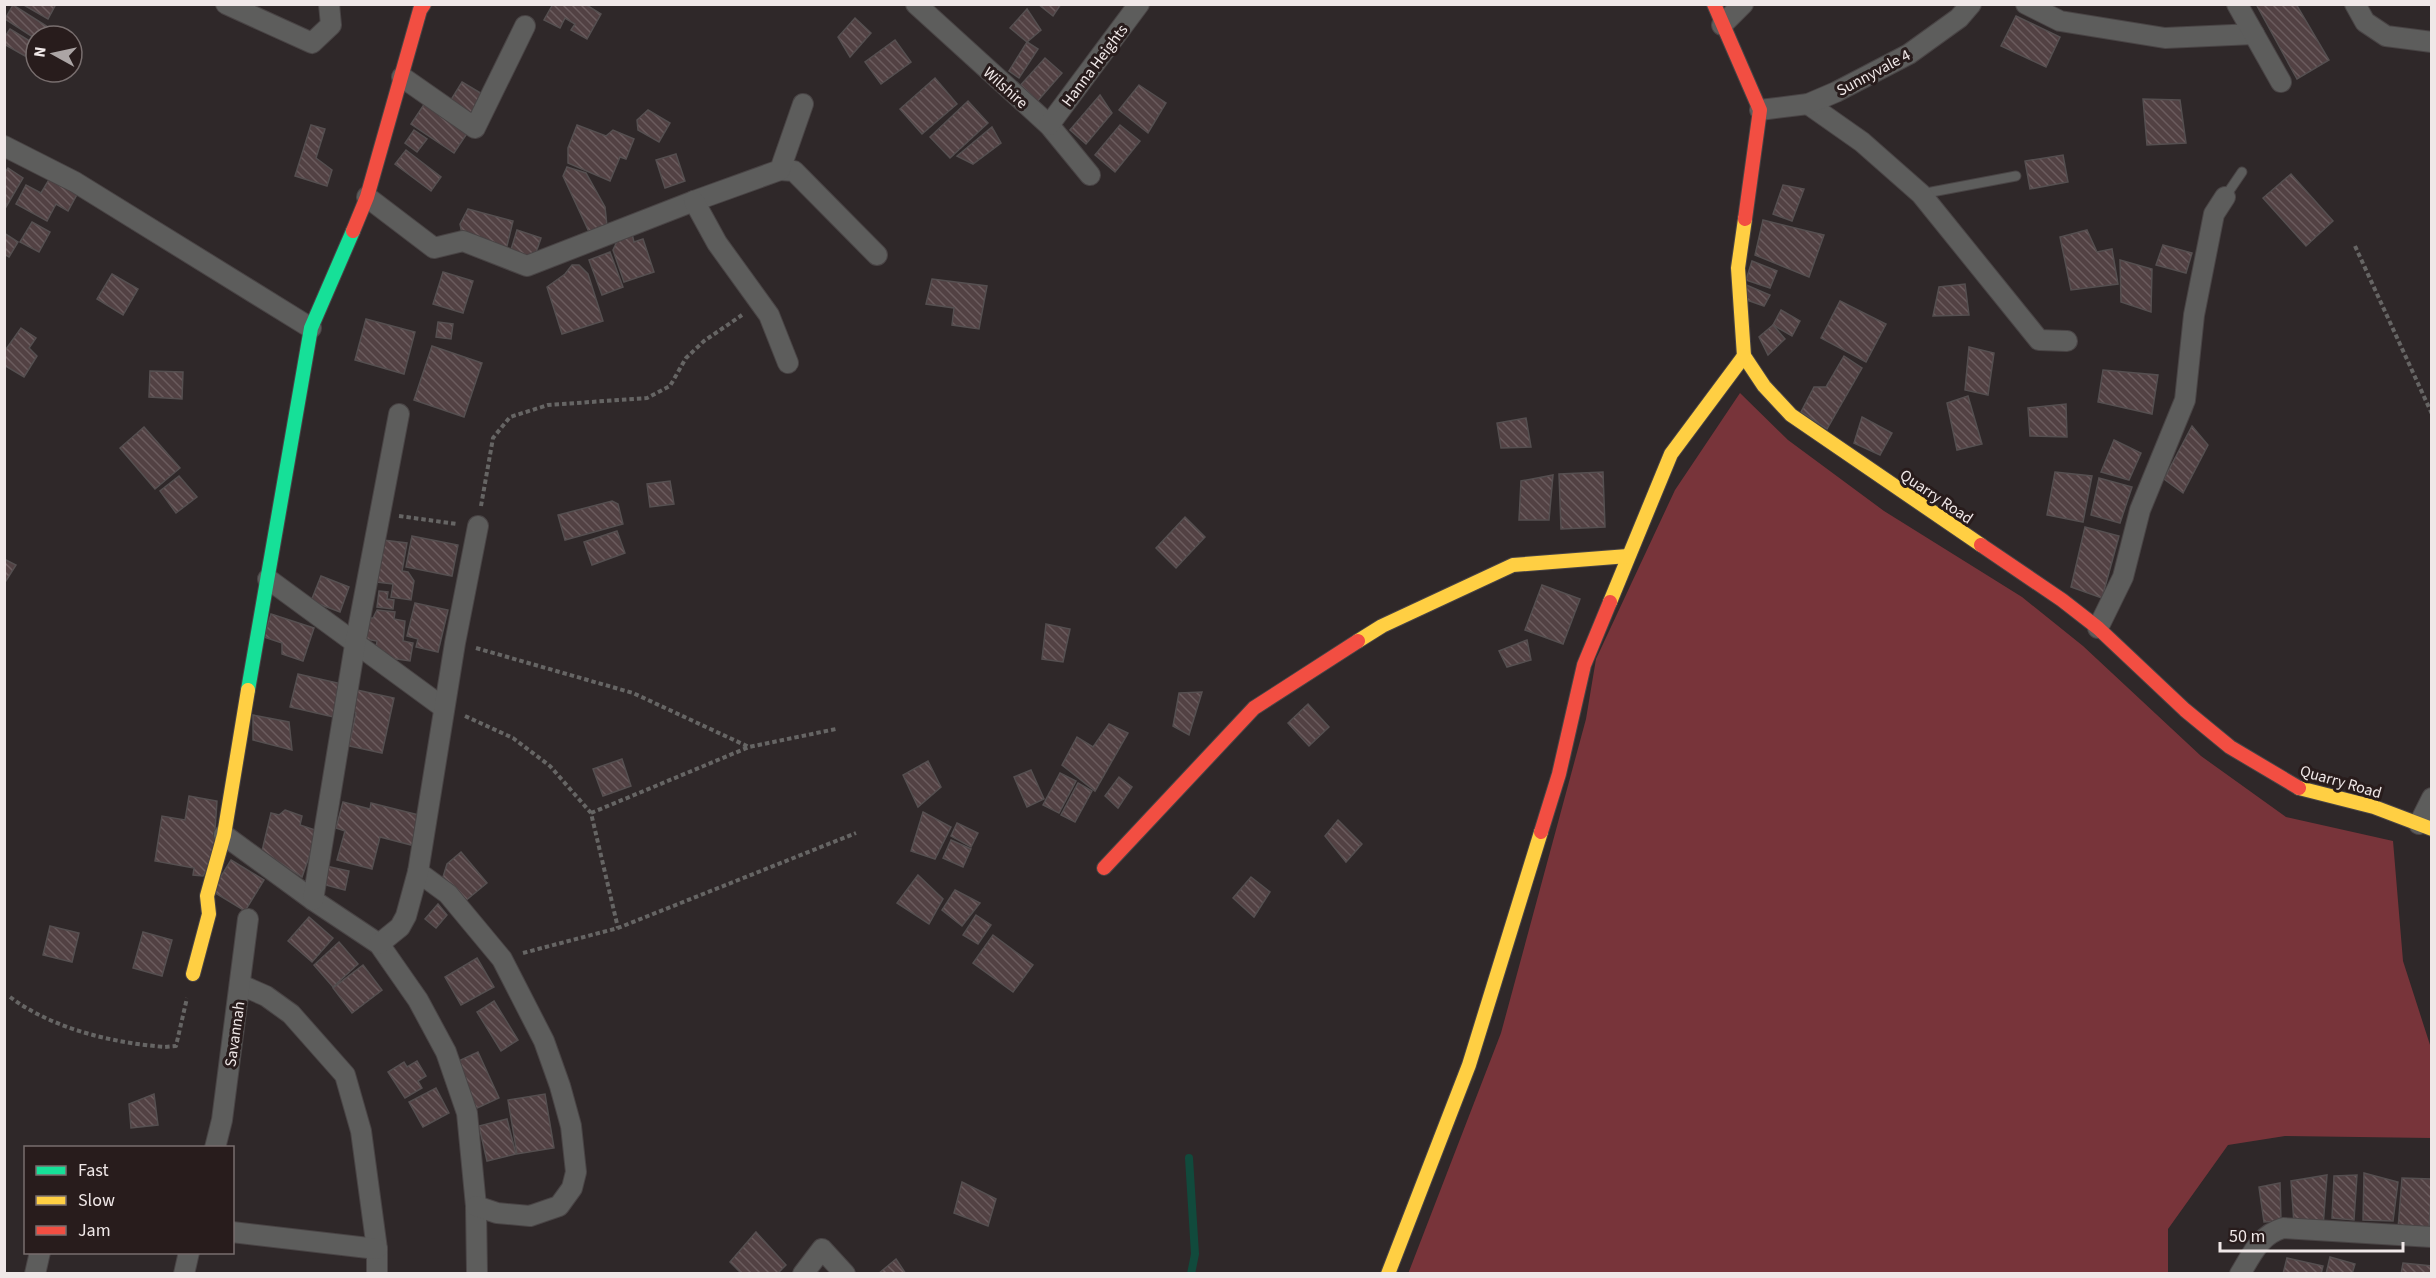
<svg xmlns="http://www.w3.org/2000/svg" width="2436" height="1278" viewBox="0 0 2436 1278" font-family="'Source Sans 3',sans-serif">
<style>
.grass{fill:#78343a}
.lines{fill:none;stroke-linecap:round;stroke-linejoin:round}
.stream{stroke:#114a3c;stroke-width:8}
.building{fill:url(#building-back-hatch);stroke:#554f50;stroke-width:1.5}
.lane-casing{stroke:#494445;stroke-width:11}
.street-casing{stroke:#494445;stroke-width:22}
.fast-casing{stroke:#494445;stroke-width:16}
.slow-casing{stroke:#494445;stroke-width:16}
.jam-casing{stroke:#494445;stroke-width:16}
.path{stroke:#666564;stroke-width:4;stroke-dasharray:4.5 3;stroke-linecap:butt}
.lane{stroke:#5d5d5c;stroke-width:9}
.street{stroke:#5d5d5c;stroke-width:20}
.fast{stroke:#16e098;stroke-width:14}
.slow{stroke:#ffcf43;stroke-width:14}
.jam{stroke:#f24e42;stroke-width:14}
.labels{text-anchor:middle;stroke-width:6;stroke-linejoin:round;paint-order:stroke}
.street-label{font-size:16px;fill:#f0e8e8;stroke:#281c1c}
</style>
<defs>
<pattern id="building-back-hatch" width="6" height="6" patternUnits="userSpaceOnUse" patternTransform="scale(1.5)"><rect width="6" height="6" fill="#524143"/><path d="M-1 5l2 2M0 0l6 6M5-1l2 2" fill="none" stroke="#6b5c5e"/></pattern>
</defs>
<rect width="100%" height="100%" fill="#2f2829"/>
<!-- grass -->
<path class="grass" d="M1740,393l48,47 96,71 138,86 61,49 118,110 85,61 107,24 10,120 28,87v90l-146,-2 -57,9 -60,84v44l-760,1 93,-241 85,-314 10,-60 79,-169z"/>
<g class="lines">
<!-- stream -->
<path class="stream" d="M1189,1158l6,96 -4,20"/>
</g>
<!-- building -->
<g class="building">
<path d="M22,4h34l-8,15z"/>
<path d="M553,4h32l16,10 -14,25 -16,-9 4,-6 -10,-6 -5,10 -16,-8z"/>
<path d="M1038,4h23l-8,12z"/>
<path d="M2256,4h40l33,56 -32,19z"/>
<path d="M13,5l35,22 -5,9h-7v3l-31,-20z"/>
<path d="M1027,9l14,21 -14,12 -17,-14z"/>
<path d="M2016,16l44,21 -14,30 -45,-21z"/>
<path d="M855,18l16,15 -21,24 -12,-20z"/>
<path d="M10,29l23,14 -8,13 -21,-12v-6z"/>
<path d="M895,40l16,22 -30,22 -16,-22z"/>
<path d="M1027,42l11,7 -19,29 -10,-7z"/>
<path d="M1045,58l17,15 -27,31 -18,-15z"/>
<path d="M935,78l22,26 -35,30 -22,-25z"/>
<path d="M462,82l27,16 -13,22 -27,-17z"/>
<path d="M1139,85l27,18 -18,30 -29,-23z"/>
<path d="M1100,95l12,18 -26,31 -16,-14z"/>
<path d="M2143,99l37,1 6,43 -39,2z"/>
<path d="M968,101l20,22 -38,35 -20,-21z"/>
<path d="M425,103l43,29 -14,21 -43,-29z"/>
<path d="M648,110l22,13 -11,19 -21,-12 -1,-10z"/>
<path d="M311,125l14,4 -9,29 16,12 -5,16 -32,-10z"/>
<path d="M577,125l29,11 7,-6 21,9 -8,20 -6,-2 -10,24 -42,-18v-15z"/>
<path d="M1120,125l20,16 -25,31 -20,-17z"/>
<path d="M992,127l9,16 -28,21 -16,-8z"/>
<path d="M414,130l13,9 -10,13 -12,-9z"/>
<path d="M406,150l35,27 -10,14 -36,-27z"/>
<path d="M676,154l9,27 -20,7 -9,-28z"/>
<path d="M2063,155l5,27 -38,7 -5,-28z"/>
<path d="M567,167l19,6 19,34 2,19 -17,8 -27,-58z"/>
<path d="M8,168l15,10 -17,29 -2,-33z"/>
<path d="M53,173l27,16 -12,22 -12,-7 -9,17 -31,-17 10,-19 15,8z"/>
<path d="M2291,174l42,47 -27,25 -43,-48z"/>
<path d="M1783,185l21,4 -12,32 -19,-7z"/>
<path d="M468,209l45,12 -7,29 -43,-11 -3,-15z"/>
<path d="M1763,220l61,15 -15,42 -54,-22z"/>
<path d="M32,222l18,10 -11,20 -19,-10z"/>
<path d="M517,230l24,8 -9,26 -23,-8z"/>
<path d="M2087,230l10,22 15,-3 6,35 -47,6 -11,-53z"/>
<path d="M4,233l14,9 -9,15 -5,-3z"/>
<path d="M632,234l2,8 9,-3 11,33 -30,10 -11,-32 5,-11z"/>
<path d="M2163,245l29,8 -6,20 -30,-8z"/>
<path d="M610,252l13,35 -21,8 -13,-35z"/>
<path d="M2120,260l32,9 -1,43 -30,-10z"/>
<path d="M1752,261l25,10 -7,17 -24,-8z"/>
<path d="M572,265h7l9,9 15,47 -41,13 -15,-47 18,-13z"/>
<path d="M443,272l30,9 -10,32 -30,-9z"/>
<path d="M112,274l26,15 -15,26 -26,-16z"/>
<path d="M932,279l55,7 -8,43 -27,-4 2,-17 -28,-4z"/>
<path d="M1744,284l26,11 -6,11 -23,-8z"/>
<path d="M1965,284l4,31 -36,1 6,-29z"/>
<path d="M1840,301l46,23 -20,38 -45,-24z"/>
<path d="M1781,310l19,11 -8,15 -19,-11z"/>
<path d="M366,319l49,13 -11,42 -49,-14z"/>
<path d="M438,322l15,2 -2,15 -15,-2z"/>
<path d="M1773,325l12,14 -17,16 -9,-18z"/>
<path d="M21,328l15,10 -7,10 8,8 -13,21 -20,-12v-13z"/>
<path d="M432,346l50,17 -18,54 -50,-17z"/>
<path d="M1969,347l25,6 -6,42 -23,-5z"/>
<path d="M1844,356l18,12 -35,61 -26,-17 13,-25h12z"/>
<path d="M2103,370l55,5 -6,39 -54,-12z"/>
<path d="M150,371l33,1 -1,27 -33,-2z"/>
<path d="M1968,396l14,48 -25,6 -10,-47z"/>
<path d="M2066,404l1,33 -37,-1 -2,-28z"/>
<path d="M1862,417l30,16 -12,22 -26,-12z"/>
<path d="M1526,418l5,29 -30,1 -4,-25z"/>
<path d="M2192,426l16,19 -25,48 -19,-14z"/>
<path d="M144,427l36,41 -25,21 -35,-41z"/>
<path d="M2114,440l27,13 -12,27 -28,-8z"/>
<path d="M1603,472l2,55 -44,2 -2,-55z"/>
<path d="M2055,472l37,4 -9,46 -36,-7z"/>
<path d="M1553,475l-4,45h-30l2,-39z"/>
<path d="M179,476l18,21 -21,16 -16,-22z"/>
<path d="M2099,478l33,9 -12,36 -29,-8z"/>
<path d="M670,481l4,23 -24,3 -3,-23z"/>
<path d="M612,501l6,3 5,20 -58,16 -7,-25z"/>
<path d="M1185,517l20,20 -29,31 -20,-20z"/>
<path d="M2085,527l34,9 -17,62 -31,-11z"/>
<path d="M617,531l8,22 -33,12 -8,-23z"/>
<path d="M412,536l46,9 -6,31 -46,-9z"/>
<path d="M383,540l24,3 -5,28 6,1 6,9 -3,19 -20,-3 2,-13 -16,-2z"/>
<path d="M4,559l12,6 -12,19z"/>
<path d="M321,576l28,11 -9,25 -29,-11z"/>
<path d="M1542,585l38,14 -17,45 -38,-14z"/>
<path d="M379,591l9,1 -1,7 7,1 -1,9 -16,-2z"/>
<path d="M415,603l33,7 -10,42 -22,-5 2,-8 -11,-3z"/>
<path d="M377,610l18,2 -1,7 11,2 -2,20 10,2 -3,18 -27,-4 1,-6 -8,-2 1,-8 -12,-2 3,-21h5z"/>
<path d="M271,614l43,14 -11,33 -21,-7v-11l-18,-6z"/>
<path d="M1046,624l24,5 -7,33 -21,-3z"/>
<path d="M1527,640l4,20 -24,7 -8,-16z"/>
<path d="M298,674l44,10 -8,33 -44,-10z"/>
<path d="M357,690l37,8 -12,55 -33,-7 7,-33 -4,-3z"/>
<path d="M1202,692l-13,43 -16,-9 6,-33z"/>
<path d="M1308,704l21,23 -20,19 -21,-23z"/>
<path d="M253,715l36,7 3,28 -39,-10z"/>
<path d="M1109,724l19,9 -33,58 -33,-26 15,-28 16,10z"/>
<path d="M622,759l9,27 -28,10 -10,-27z"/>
<path d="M928,761l13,26 -23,20 -15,-32z"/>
<path d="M1031,770l13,29 -17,8 -13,-30z"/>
<path d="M1060,773l16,8 -17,32 -16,-8z"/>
<path d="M1119,777l13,10 -14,21 -13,-12z"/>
<path d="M1078,783l14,8 -17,31 -14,-7z"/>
<path d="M189,796l28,5 -4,58 -10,17 -10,-1 1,-7 -39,-7 7,-45 23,4z"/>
<path d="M343,802l27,7 1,-6 52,13 -8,30 -35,-9 -8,32 -35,-9 8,-29 -9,-3z"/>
<path d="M285,810l17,6 -2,9 18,6 -16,46 -40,-26 9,-38 8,2z"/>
<path d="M923,812l28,15 -16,32 -24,-8z"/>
<path d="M1338,820l24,24 -16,18 -21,-26z"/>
<path d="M957,823l21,10 -7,14 -20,-11z"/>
<path d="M951,840l20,9 -8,18 -20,-9z"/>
<path d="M461,852l26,31 -23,19 -21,-25 4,-13z"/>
<path d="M231,860l33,20 -19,31 -33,-20z"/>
<path d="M326,866l23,5 -4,19 -23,-6z"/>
<path d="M918,875l25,24 -14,25 -32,-21z"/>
<path d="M1251,877l19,15 -16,25 -21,-19z"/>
<path d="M955,890l25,13 -18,23 -20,-16z"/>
<path d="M438,904l9,11 -11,13 -11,-9z"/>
<path d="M976,915l15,10 -13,19 -15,-9z"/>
<path d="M309,917l24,21 -21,24 -24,-21z"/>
<path d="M50,926l29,7 -7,29 -29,-7z"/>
<path d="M143,932l29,8 -10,36 -29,-8z"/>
<path d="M993,935l40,30 -20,27 -40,-29z"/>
<path d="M339,942l19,22 -25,23 -19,-22z"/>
<path d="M477,958l17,29 -33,18 -16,-28z"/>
<path d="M363,965l19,25 -30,23 -19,-25z"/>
<path d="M494,1001l24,39 -17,11 -24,-39z"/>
<path d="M478,1052l21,46 -24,11 -21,-46z"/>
<path d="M417,1061l9,15 -8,5 4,7 -17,10 -17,-26 16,-10 3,5z"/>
<path d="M436,1088l13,25 -26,14 -14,-25z"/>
<path d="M154,1094l4,31 -27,3 -2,-24z"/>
<path d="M545,1094l9,54 -37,6 -9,-54z"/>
<path d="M507,1119l9,35 -29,7 -8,-35z"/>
<path d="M2364,1173l34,9 -5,39 -30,-1z"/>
<path d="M2327,1175l-4,52 -29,-3 -3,-43z"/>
<path d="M2357,1175l-3,45 -22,-2 2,-42z"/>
<path d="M2402,1178l30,1 -3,49 -31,1z"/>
<path d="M962,1182l34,17 -8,27 -34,-13z"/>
<path d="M2280,1183l1,38 -17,1 -5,-35z"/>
<path d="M756,1232l30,33 -9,9h-35l-12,-12z"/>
<path d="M2330,1257l25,7 -3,10h-26z"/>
<path d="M2287,1258l36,8 -2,8h-38z"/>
<path d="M896,1259l10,15h-28z"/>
<path d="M2403,1263l29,3v8h-31z"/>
</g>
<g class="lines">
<!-- lane casing -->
<g class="lane-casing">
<g id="lane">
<path d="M1921,194l95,-18"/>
<path d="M2225,197l17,-25"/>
</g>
</g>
<!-- street casing -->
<g class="street-casing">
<g id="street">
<path d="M226,4l86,39 19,-18 -2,-21"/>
<path d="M916,4l133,121 41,50"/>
<path d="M2026,4l34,17 105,17 89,-4"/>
<path d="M2237,4l44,78"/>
<path d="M2355,4l10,18 21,14 46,6"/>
<path d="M1722,25l21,-21"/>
<path d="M402,77l73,51 50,-102"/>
<path d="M1808,104l54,38 59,52 118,146 28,1"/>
<path d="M1760,110l48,-6 28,-12 73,-38 50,-36 12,-14"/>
<path d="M1049,125l90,-121"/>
<path d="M4,146l71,36 236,146"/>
<path d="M780,170l14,1 83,84"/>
<path d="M367,197l67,51 29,-7 64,25 167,-65 86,-31 23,-66"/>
<path d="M694,201l23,42 52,72 19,48"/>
<path d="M268,579l176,129"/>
<path d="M2098,628l25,-51 17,-67 45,-110 9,-85 20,-101 11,-17"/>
<path d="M2419,824l13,-26"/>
<path d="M224,835l89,65 66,44 39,56 28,52 21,61 9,93 1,68"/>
<path d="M418,872l30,22 54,65 42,82 16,45 11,40 5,46 -4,16 -13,18 -29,10 -33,-3 -21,-7"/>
<path d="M313,900l42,-255 44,-231"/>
<path d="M379,944l21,-17 6,-11 12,-44 37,-229 23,-117"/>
<path d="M241,985l25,11 25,18 54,61 16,56 16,118v25"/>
<path d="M215,1148l7,-28 26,-201"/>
<path d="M232,1232l145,17"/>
<path d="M35,1274l5,-22"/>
<path d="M184,1274l5,-22"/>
<path d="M803,1274l19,-25 23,25"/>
<path d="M2240,1274c12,-20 20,-39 43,-46l149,9"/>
</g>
</g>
<!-- fast casing -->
<g class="fast-casing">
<path id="fast" d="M248,690l63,-362 42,-97"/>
</g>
<!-- slow casing -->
<g class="slow-casing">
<g id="slow">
<path d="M1745,219l-7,49 6,88 20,30 27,29 190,130"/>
<path d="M1610,602l61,-148 73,-98"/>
<path d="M1358,641l24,-15 131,-61 115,-9"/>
<path d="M2299,788l75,19 58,22"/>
<path d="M193,974l16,-60 -2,-18 17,-61 24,-145"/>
<path d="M1388,1274l81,-209 72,-233"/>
</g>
</g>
<!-- jam casing -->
<g class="jam-casing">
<g id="jam">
<path d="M1714,4l46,106 -15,109"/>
<path d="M353,231l14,-34 53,-187 4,-6"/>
<path d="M1981,545l81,55 36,28 87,82 45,37 69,41"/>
<path d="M1541,832l18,-58 25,-109 26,-63"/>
<path d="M1104,868l150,-160 104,-67"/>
</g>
</g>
<!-- path -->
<g class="path">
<path d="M2355,246l77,168"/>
<path d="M481,506l12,-68 17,-21 38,-12 99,-7 23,-12 16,-28 18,-17 38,-26"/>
<path d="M399,516l58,8"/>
<path d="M476,648l157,45 116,54"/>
<path d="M465,716l48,22 37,28 41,47 27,115"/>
<path d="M591,813l158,-66 87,-18"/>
<path d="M523,953l95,-25 238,-95"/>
<path d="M10,997c43,32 103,46 155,50l11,-1 11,-48"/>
</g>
<!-- lane -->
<use href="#lane" class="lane"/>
<!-- street -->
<use href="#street" class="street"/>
<!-- fast -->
<use href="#fast" class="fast"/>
<!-- slow -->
<use href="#slow" class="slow"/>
<!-- jam -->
<use href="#jam" class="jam"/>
</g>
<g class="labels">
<!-- street labels -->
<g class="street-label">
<text transform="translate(1094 65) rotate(-53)" y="6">Hanna Heights</text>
<text transform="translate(1873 72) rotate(-28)" y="6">Sunnyvale 4</text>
<text transform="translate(1006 87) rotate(42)" y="6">Wilshire</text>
<text transform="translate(1937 496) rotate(34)" y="6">Quarry Road</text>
<text transform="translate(2341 781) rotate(16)" y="6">Quarry Road</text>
<text transform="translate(234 1034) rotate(-82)" y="6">Savannah</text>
</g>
</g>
<!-- border -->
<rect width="2436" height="1278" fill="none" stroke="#f0e8e8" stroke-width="12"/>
<!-- legend -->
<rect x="24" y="1146" width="210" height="108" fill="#281c1c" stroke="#786e6e" stroke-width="1.5"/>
<rect x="36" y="1166" width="30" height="9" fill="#16e098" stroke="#786e6e" stroke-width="1.5"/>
<text x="78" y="1176" font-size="18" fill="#f0e8e8">Fast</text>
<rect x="36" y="1196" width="30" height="9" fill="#ffcf43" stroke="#786e6e" stroke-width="1.5"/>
<text x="78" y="1206" font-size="18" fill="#f0e8e8">Slow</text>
<rect x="36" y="1226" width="30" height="9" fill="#f24e42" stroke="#786e6e" stroke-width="1.5"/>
<text x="78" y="1236" font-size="18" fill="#f0e8e8">Jam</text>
<!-- north arrow -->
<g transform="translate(54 54) rotate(278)"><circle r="28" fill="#281c1c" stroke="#786e6e" stroke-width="1.5"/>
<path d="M0-4.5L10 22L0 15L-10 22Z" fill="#aca5a5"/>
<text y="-9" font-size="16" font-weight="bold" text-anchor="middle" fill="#f0e8e8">N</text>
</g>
<!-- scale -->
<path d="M2220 1242v9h183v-9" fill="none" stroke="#f0e8e8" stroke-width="3"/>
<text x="2229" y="1242" font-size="18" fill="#f0e8e8" stroke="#281c1c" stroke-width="4.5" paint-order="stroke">50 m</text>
</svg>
